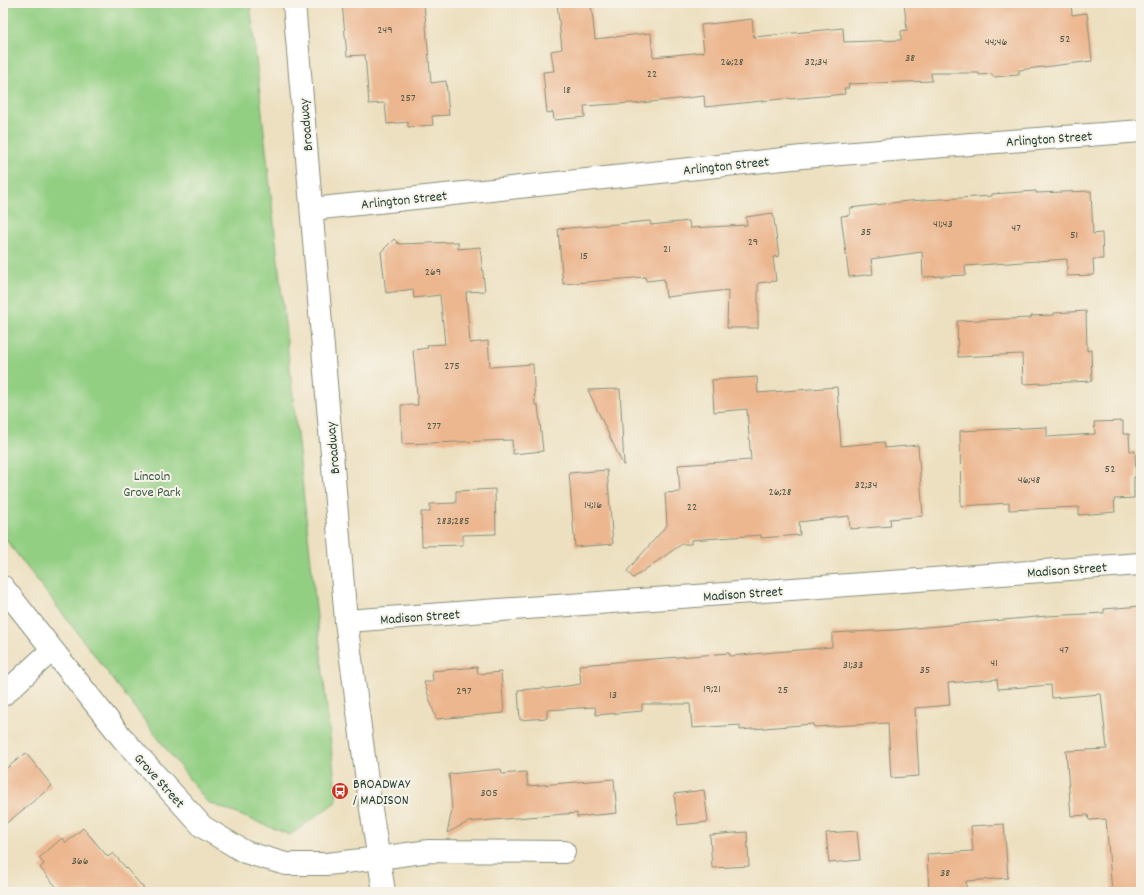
<svg xmlns="http://www.w3.org/2000/svg" width="1144" height="895" viewBox="0 0 1144 895" font-family="Dekko,sans-serif">
<style>
.green{fill:#93cf83;stroke:#59865c}
.building{fill:#ecb68e}
.lines{fill:none;stroke-linecap:round;stroke-linejoin:round}
.minor-casing{stroke:#868e7a;stroke-width:24}
.major-casing{stroke:#868e7a;stroke-width:24}
.minor{stroke:#fff;stroke-width:22}
.major{stroke:#fff;stroke-width:22}
.labels{text-anchor:middle;stroke-width:4;stroke-linejoin:round;paint-order:stroke}
.number-label{font-size:12px;fill:#525b4a}
.street-label{font-size:14px;fill:#1f3d34;stroke:#f7f3e8}
.park-label{font-size:14px;fill:#365a44;stroke:#f7f3e8}
.poi-label{font-size:14px;fill:#1f3d34;stroke:#f7f3e8;text-anchor:start}
</style>
<rect width="100%" height="100%" fill="#f7f3e8"/>
<filter id="ink" filterUnits="userSpaceOnUse"><feTurbulence type="fractalNoise" baseFrequency=".025" numOctaves="2"/><feDisplacementMap in="SourceGraphic" scale="8" xChannelSelector="R" yChannelSelector="G"/><feConvolveMatrix kernelMatrix="1 2 1 2 8 2 1 2 1" color-interpolation-filters="sRGB"/></filter>
<filter id="wash" filterUnits="userSpaceOnUse"><feTurbulence type="fractalNoise" baseFrequency=".012" numOctaves="4" result="noise"/><feDisplacementMap in="SourceGraphic" scale="16" xChannelSelector="R" yChannelSelector="G"/><feGaussianBlur stdDeviation="0.9" result="paint"/><feColorMatrix in="noise" values="0 0 0 0 0 0 0 0 0 0 0 0 0 0 0 0 0 1.4 0 .05"/><feComposite in="paint" operator="in"/></filter>
<g filter="url(#wash)">
<rect width="100%" height="100%" fill="#ede0c0"/>
<!-- green -->
<path class="green" d="M3,3h247l87,798 -47,34 -83,-33 -204,-266z"/>
<g id="blocks">
<!-- building -->
<g class="building">
<path d="M342,3h82l7,80 15,-2 3,34 -17,1 1,9 -25,2v-5l-21,2 -2,-21 -16,1 -4,-49 -18,1z"/>
<path d="M557,3h34l4,36 56,-6 2,24 51,-5 -3,-27 51,-6 2,18 89,-9 1,14 57,-2v-9l6,-1 -3,-27h167l1,12 15,-2 5,48 -73,9v5l-26,2 -1,-3 -13,1v-2h-48l1,8 -84,3 1,4h-5l1,6 -55,5v-1l-85,9 -1,-11 -71,8v-1l-49,3 1,11 -31,3 -1,-8 -6,1 -4,-41 11,-1 -3,-20 11,-2z"/>
<path d="M1036,191v2l55,-2 2,43 9,-1 1,26h-10l1,16 -27,1v-17l-102,7 1,9 -43,2 -1,-25 -51,7 2,15 -24,3 -8,-61 9,-1v-7l58,-7 84,-5v-2z"/>
<path d="M773,213l6,43 -6,1 3,24 -18,2v45h-31l1,-38 -62,7 -2,-18 -18,2 -1,-4 -82,7 -5,-55 92,-8 1,4 38,-4 1,7 57,-3 -1,-8z"/>
<path d="M394,239l5,5 59,-2v7l22,-2 5,44 -19,1 4,51 18,-2 2,26 43,-3 2,41h3l5,46 -30,3 -1,-14 -110,4 -1,-39h17l-5,-55 15,-2 -1,-3 18,-1 -5,-49 -26,3 -1,-9 -27,4 -5,-41z"/>
<path d="M1086,311l1,40 4,-1 1,31 -69,3 -1,-30 -64,3 -1,-36 74,-3v-2l23,-1v-2z"/>
<path d="M757,377l1,16 79,-6 4,59 43,-4 1,6 33,-3 5,71 -33,3 1,7 -41,3 -1,-13 -50,6 1,13 -39,3v-3l-70,5v4h-9l-49,34 -6,-7 40,-46 -2,-32 15,-1 -2,-27 73,-5 -4,-51 -33,3 -2,-32z"/>
<path d="M620,389l4,76h-1l-35,-75z"/>
<path d="M1123,421v13h6l1,17h5l1,26h-2v21l-20,1 1,13 -36,3v-8l-70,3v-7l-48,3 -1,-75 87,-4v10l48,-3 -1,-12z"/>
<path d="M607,470l6,74 -38,3 -6,-74z"/>
<path d="M495,489l1,45 -33,1v10l-41,1 -1,-34h9v-8l26,-1v-12z"/>
<path d="M1141,606v286h-29l-6,-73 -17,1 -1,-5 -17,1 -5,-65 41,-2 -6,-55 -49,4 -1,-13 -53,4 -1,-10 -49,4 2,22 -35,3 4,68 -28,2 -3,-55 -74,4 -1,-3 -73,6v-5l-48,3 -2,-24h-48v7l-46,4 -1,-8 -48,3v8l-27,2 -2,-30 27,-2 1,1 35,-5 -2,-19 150,-12 1,3 102,-9v-14l62,-3 153,-14 57,-3v-4z"/>
<path d="M477,667l1,7 23,-2 3,41 -68,6 -12,-37h9l-1,-11z"/>
<path d="M26,753l26,33 -49,40v-55z"/>
<path d="M501,769l1,5 24,-2 2,14 86,-7 3,34 -40,4v-4l-109,9 -21,11 5,-23 -3,-36z"/>
<path d="M704,790l4,32 -30,3 -4,-31z"/>
<path d="M1004,824l4,54 -42,3 1,11h-38l-2,-38 46,-3 -2,-25z"/>
<path d="M83,828l25,29 5,-4 34,39h-86l-21,-24 4,-4 -5,-6 23,-20 4,5z"/>
<path d="M857,831l3,29 -31,3 -3,-30z"/>
<path d="M747,832l2,34 -37,2 -2,-33z"/>
</g>
</g>
</g>
<g filter="url(#ink)">
<use href="#blocks" fill-opacity="0" stroke="#868e7a" stroke-width="1"/>
<g class="lines">
<!-- minor casing -->
<g class="minor-casing">
<g id="minor">
<path d="M312,209l490,-52 339,-26"/>
<path d="M346,621l795,-57"/>
<path d="M3,695l49,-45"/>
<path d="M379,858l50,-7 135,1"/>
</g>
</g>
<!-- major casing -->
<g class="major-casing">
<g id="major">
<path d="M294,3l52,618 24,182 14,89"/>
<path d="M3,587l120,152 80,88 42,25 41,12h41l52,-6"/>
</g>
</g>
<!-- minor -->
<use href="#minor" class="minor"/>
<!-- major -->
<use href="#major" class="major"/>
</g>
</g>
<!-- icons -->
<defs>
<g id="bus-disc" transform="scale(0.9)"><circle r="9.5" fill="#c8321e" stroke="#f7f3e8"/><path d="M-5-6H5V4H4V6H2V4H-2V6H-4V4H-5ZM-3.5-4V0h7V-4ZM-3.5 1.2v1.5H-2V1.2ZM2 1.2v1.5H3.5V1.2Z" fill="#fff"/></g>
</defs>
<g fill-rule="evenodd">
<use href="#bus-disc" x="340" y="791"/>
</g>
<g class="labels">
<!-- number labels -->
<g class="number-label">
<text x="385" y="33">249</text>
<text x="1065" y="42">52</text>
<text x="996" y="45">44;46</text>
<text x="910" y="61">38</text>
<text x="732" y="65">26;28</text>
<text x="816" y="65">32;34</text>
<text x="652" y="77">22</text>
<text x="567" y="93">18</text>
<text x="408" y="101">257</text>
<text x="943" y="227">41;43</text>
<text x="1016" y="231">47</text>
<text x="866" y="235">35</text>
<text x="1074" y="238">51</text>
<text x="753" y="245">29</text>
<text x="667" y="252">21</text>
<text x="584" y="259">15</text>
<text x="433" y="275">269</text>
<text x="452" y="369">275</text>
<text x="434" y="429">277</text>
<text x="1110" y="472">52</text>
<text x="1029" y="483">46;48</text>
<text x="866" y="488">32;34</text>
<text x="780" y="495">26;28</text>
<text x="593" y="508">14;16</text>
<text x="692" y="510">22</text>
<text x="453" y="524">283;285</text>
<text x="1064" y="653">47</text>
<text x="994" y="666">41</text>
<text x="853" y="668">31;33</text>
<text x="925" y="673">35</text>
<text x="712" y="692">19;21</text>
<text x="783" y="693">25</text>
<text x="464" y="694">297</text>
<text x="613" y="698">13</text>
<text x="489" y="796">305</text>
<text x="80" y="864">366</text>
<text x="945" y="876">38</text>
</g>
<!-- street labels -->
<g class="street-label">
<text transform="translate(305 125) rotate(-95)" y="5">Broadway</text>
<text transform="translate(1049 138) rotate(-4)" y="5">Arlington Street</text>
<text transform="translate(726 165) rotate(-6)" y="5">Arlington Street</text>
<text transform="translate(404 199) rotate(-6)" y="5">Arlington Street</text>
<text transform="translate(332 448) rotate(-95)" y="5">Broadway</text>
<text transform="translate(1067 569) rotate(-4)" y="5">Madison Street</text>
<text transform="translate(743 593) rotate(-4)" y="5">Madison Street</text>
<text transform="translate(420 616) rotate(-4)" y="5">Madison Street</text>
<text transform="translate(160 780) rotate(48)" y="5">Grove Street</text>
</g>
<!-- park labels -->
<g class="park-label">
<text x="152" y="480">Lincoln<tspan x="152" dy="16">Grove Park</tspan></text>
</g>
<!-- poi labels -->
<g class="poi-label">
<text x="353" y="788">BROADWAY<tspan x="353" dy="16">/ MADISON</tspan></text>
</g>
</g>
<!-- margin -->
<rect width="1144" height="895" fill="none" stroke="#f7f3e8" stroke-width="16"/>
</svg>
